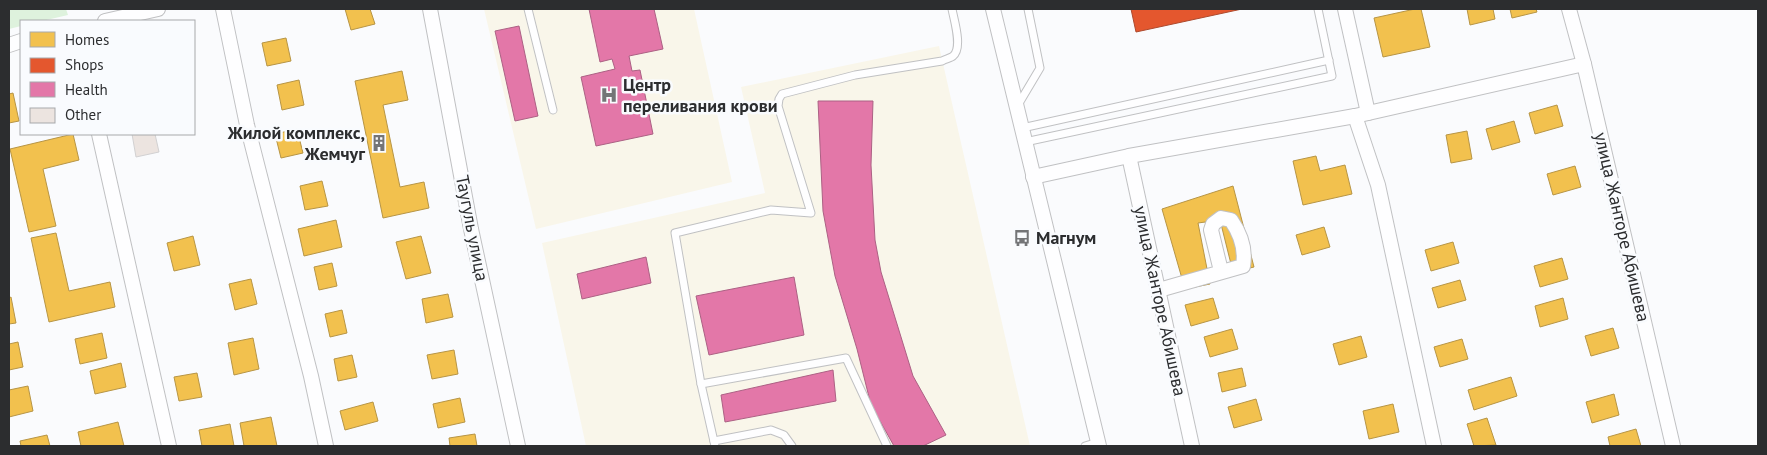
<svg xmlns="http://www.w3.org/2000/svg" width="1767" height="455" viewBox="0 0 1767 455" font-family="'PT Sans',sans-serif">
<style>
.medical{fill:#f9f6ea}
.green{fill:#def2dd}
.homes{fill:#f2c14e;stroke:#b79545}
.shops{fill:#e4572e;stroke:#ad4a2e}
.health{fill:#e377a8;stroke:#ac6184}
.building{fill:#ece4e0;stroke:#d2d1d2}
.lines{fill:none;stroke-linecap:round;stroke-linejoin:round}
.lane-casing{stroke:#c0c1c3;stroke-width:9}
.street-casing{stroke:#c0c1c3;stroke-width:16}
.lane{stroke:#fefeff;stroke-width:7}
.street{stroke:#fefeff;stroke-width:14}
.labels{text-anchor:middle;stroke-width:5;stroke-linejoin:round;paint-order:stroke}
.poi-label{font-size:18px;font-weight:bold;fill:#2c2d2f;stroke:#f9fbfe;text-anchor:start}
.street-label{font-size:18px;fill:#2c2d2f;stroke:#f9fbfe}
</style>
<rect width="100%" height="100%" fill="#fafbfd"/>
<!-- medical -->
<g class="medical">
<path d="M484,9h210l38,173 -196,47z"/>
<path d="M939,46l91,400h-444l-44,-203 223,-50 -24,-106z"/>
</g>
<!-- green -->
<path class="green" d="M9,9h57l2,6 -26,6h-21v5l-12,3z"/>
<!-- homes -->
<g class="homes">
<path d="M345,9h25l5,15 -24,6z"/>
<path d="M1415,9h6l9,38 -47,10 -9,-39z"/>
<path d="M1467,9h26l2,10 -25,6z"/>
<path d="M1510,9h26l1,3 -25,6z"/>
<path d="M286,38l5,23 -24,5 -5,-23z"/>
<path d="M402,71l6,29 -25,5 17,82 24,-5 5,26 -46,10 -28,-137z"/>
<path d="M299,80l5,25 -22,5 -5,-25z"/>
<path d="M13,93l6,28 -10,2v-29z"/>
<path d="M1557,105l6,21 -28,8 -6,-21z"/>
<path d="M1514,121l6,21 -28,8 -6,-21z"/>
<path d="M297,129l6,24 -22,5 -6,-24z"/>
<path d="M1467,131l5,28 -21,4 -5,-28z"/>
<path d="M73,134l6,26 -36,9 13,57 -27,6 -19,-83z"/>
<path d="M1316,156l4,15 25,-6 7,29 -49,11 -10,-44z"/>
<path d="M1575,166l6,21 -28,8 -6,-21z"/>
<path d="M322,181l6,25 -23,4 -5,-24z"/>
<path d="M1233,186l21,81 -21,5 -13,-52 -22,3 12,61 -25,5 -23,-80z"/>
<path d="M336,220l6,27 -38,9 -6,-27z"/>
<path d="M1324,227l6,20 -28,8 -6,-20z"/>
<path d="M56,233l13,58 41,-9 5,25 -66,15 -18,-84z"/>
<path d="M193,236l7,29 -26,6 -7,-28z"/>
<path d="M421,236l10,37 -25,6 -10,-37z"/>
<path d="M1453,242l6,21 -28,8 -6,-21z"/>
<path d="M1562,258l6,21 -28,8 -6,-21z"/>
<path d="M332,263l5,23 -18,4 -5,-23z"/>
<path d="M251,279l6,25 -22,6 -6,-26z"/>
<path d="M1460,280l6,20 -28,8 -6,-20z"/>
<path d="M448,294l5,23 -27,6 -4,-24z"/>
<path d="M11,297l5,26 -7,1v-26z"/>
<path d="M1213,298l6,20 -28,8 -6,-21z"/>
<path d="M1563,298l5,21 -28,8 -5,-21z"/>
<path d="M342,310l5,23 -17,4 -5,-23z"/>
<path d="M1613,328l6,20 -28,8 -6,-20z"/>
<path d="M1232,329l6,20 -28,8 -6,-20z"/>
<path d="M102,333l5,25 -27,6 -5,-25z"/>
<path d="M1361,336l6,21 -28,8 -6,-21z"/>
<path d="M253,338l6,31 -25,6 -6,-32z"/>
<path d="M1462,339l6,20 -28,8 -6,-20z"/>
<path d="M18,342l5,25 -14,3v-26z"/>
<path d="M454,350l4,24 -26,5 -5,-24z"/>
<path d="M352,355l5,22 -19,4 -4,-22z"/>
<path d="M121,363l5,24 -31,7 -5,-23z"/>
<path d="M1242,368l4,18 -24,6 -4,-19z"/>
<path d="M197,373l5,24 -23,4 -5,-24z"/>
<path d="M1511,377l6,19 -43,14 -6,-20z"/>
<path d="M28,386l5,25 -24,6v-27z"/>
<path d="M1614,394l5,21 -27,8 -6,-21z"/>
<path d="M460,398l5,24 -27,6 -5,-24z"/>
<path d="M1256,399l6,21 -28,8 -6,-21z"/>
<path d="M373,402l5,19 -33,9 -5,-19z"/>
<path d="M1393,404l6,28 -30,7 -6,-28z"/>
<path d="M271,417l6,29h-33l-4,-23z"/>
<path d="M1487,418l9,27 -22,1 -7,-22z"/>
<path d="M118,422l6,24h-43l-3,-14z"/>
<path d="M230,424l4,22h-32l-3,-16z"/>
<path d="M1636,429l5,17h-31l-2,-9z"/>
<path d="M475,434l2,12h-27l-1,-8z"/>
<path d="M47,435l3,11h-29l-1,-5z"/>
</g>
<!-- shops -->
<path class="shops" d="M1131,9h111l-106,23z"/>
<!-- health -->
<g class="health">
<path d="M589,9h65l9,40 -34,7 3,15 8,-1 13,64 -57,12 -15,-69 34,-8 -3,-10 -12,3z"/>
<path d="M519,26l19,90 -23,5 -20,-90z"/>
<path d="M818,101h55l-2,64 4,75 6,32 32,104 33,59 -23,11h-29l-23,-41 -14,-56 -22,-73 -12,-65z"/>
<path d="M646,257l5,26 -69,16 -5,-25z"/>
<path d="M794,277l10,58 -95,20 -13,-59z"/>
<path d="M833,370l3,31 -111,21 -4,-27z"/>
</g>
<!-- building -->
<path class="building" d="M132,134h23l4,18 -23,5z"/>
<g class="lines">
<!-- lane casing -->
<g class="lane-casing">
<g id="lane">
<path d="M528,9l25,101"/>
<path d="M1018,105l22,-37 -12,-59"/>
<path d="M1022,128l307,-68"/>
<path d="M1025,142l307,-66 -14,-67"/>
<path d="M701,384l145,-26 41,88"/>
<path d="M714,441l57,-11 13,5 8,11"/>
<path d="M715,446l-14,-62 -26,-151 96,-23 40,3 -33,-107 1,-7 3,-5 73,-19 87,-14c3,-2 9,-3 11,-5 10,-8 1,-36 -1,-47"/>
<path d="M1085,446l13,-4"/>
</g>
</g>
<!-- street casing -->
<g class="street-casing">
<g id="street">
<path d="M223,9l24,116 64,251 15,70"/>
<path d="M430,9l41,220 47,217"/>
<path d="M993,9l106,437"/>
<path d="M1345,9l23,104"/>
<path d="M1569,9l15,55 89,382"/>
<path d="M105,21l53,-12"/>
<path d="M9,45l12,-4"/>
<path d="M1355,116l23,69 56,261"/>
<path d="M99,134l70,312"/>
<path d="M1129,156l63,290"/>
<path d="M1033,177l96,-21 226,-40 229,-52"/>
<path d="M1159,290l84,-24c3,-17 -3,-33 -12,-46l-10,-2 -8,6 -2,6 10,41"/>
</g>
</g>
<!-- lane -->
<use href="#lane" class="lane"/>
<!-- street -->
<use href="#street" class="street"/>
</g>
<!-- icons -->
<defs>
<g id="hospital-bare" transform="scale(1.35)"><path d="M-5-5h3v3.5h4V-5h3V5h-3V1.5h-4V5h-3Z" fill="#747577" stroke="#f9fbfe" stroke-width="2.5" paint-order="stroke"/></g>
<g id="building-bare" transform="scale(1.35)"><path d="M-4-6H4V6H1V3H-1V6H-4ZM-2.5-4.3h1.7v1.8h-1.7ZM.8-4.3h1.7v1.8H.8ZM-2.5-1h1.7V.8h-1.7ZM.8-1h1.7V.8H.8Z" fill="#747577" stroke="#f9fbfe" stroke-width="2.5" paint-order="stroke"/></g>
<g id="bus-bare" transform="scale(1.35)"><path d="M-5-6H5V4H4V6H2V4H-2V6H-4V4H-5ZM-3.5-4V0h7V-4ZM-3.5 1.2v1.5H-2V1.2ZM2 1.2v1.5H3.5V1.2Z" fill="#747577" stroke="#f9fbfe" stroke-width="2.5" paint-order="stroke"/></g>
</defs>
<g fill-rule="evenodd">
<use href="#hospital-bare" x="609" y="95"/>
<use href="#building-bare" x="379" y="143"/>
<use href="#bus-bare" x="1022" y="238"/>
</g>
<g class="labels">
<!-- poi labels -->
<g class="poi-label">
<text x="623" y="91">Центр<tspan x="623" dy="21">переливания крови</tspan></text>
<text x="365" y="139" text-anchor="end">Жилой комплекс,<tspan x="365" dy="21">Жемчуг</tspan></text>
<text x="1036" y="244">Магнум</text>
</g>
<!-- street labels -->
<g class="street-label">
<text transform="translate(1622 227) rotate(77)" y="6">улица Жанторе Абишева</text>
<text transform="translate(472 228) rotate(79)" y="6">Таугуль улица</text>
<text transform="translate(1160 301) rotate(78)" y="6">улица Жанторе Абишева</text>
</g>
</g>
<!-- border -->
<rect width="1767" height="455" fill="none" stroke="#2c2d2f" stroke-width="20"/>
<!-- legend -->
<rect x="20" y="20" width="175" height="115" fill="#f9fbfe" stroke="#a7a9ab"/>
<rect x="30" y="32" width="25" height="15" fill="#f2c14e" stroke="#a7a9ab"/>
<text x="65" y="45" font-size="15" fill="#2c2d2f">Homes</text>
<rect x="30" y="58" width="25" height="15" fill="#e4572e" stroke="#a7a9ab"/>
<text x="65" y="70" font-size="15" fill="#2c2d2f">Shops</text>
<rect x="30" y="82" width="25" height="15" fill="#e377a8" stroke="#a7a9ab"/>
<text x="65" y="95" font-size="15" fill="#2c2d2f">Health</text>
<rect x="30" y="108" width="25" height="15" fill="#ece4e0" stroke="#a7a9ab"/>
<text x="65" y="120" font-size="15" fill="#2c2d2f">Other</text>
</svg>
